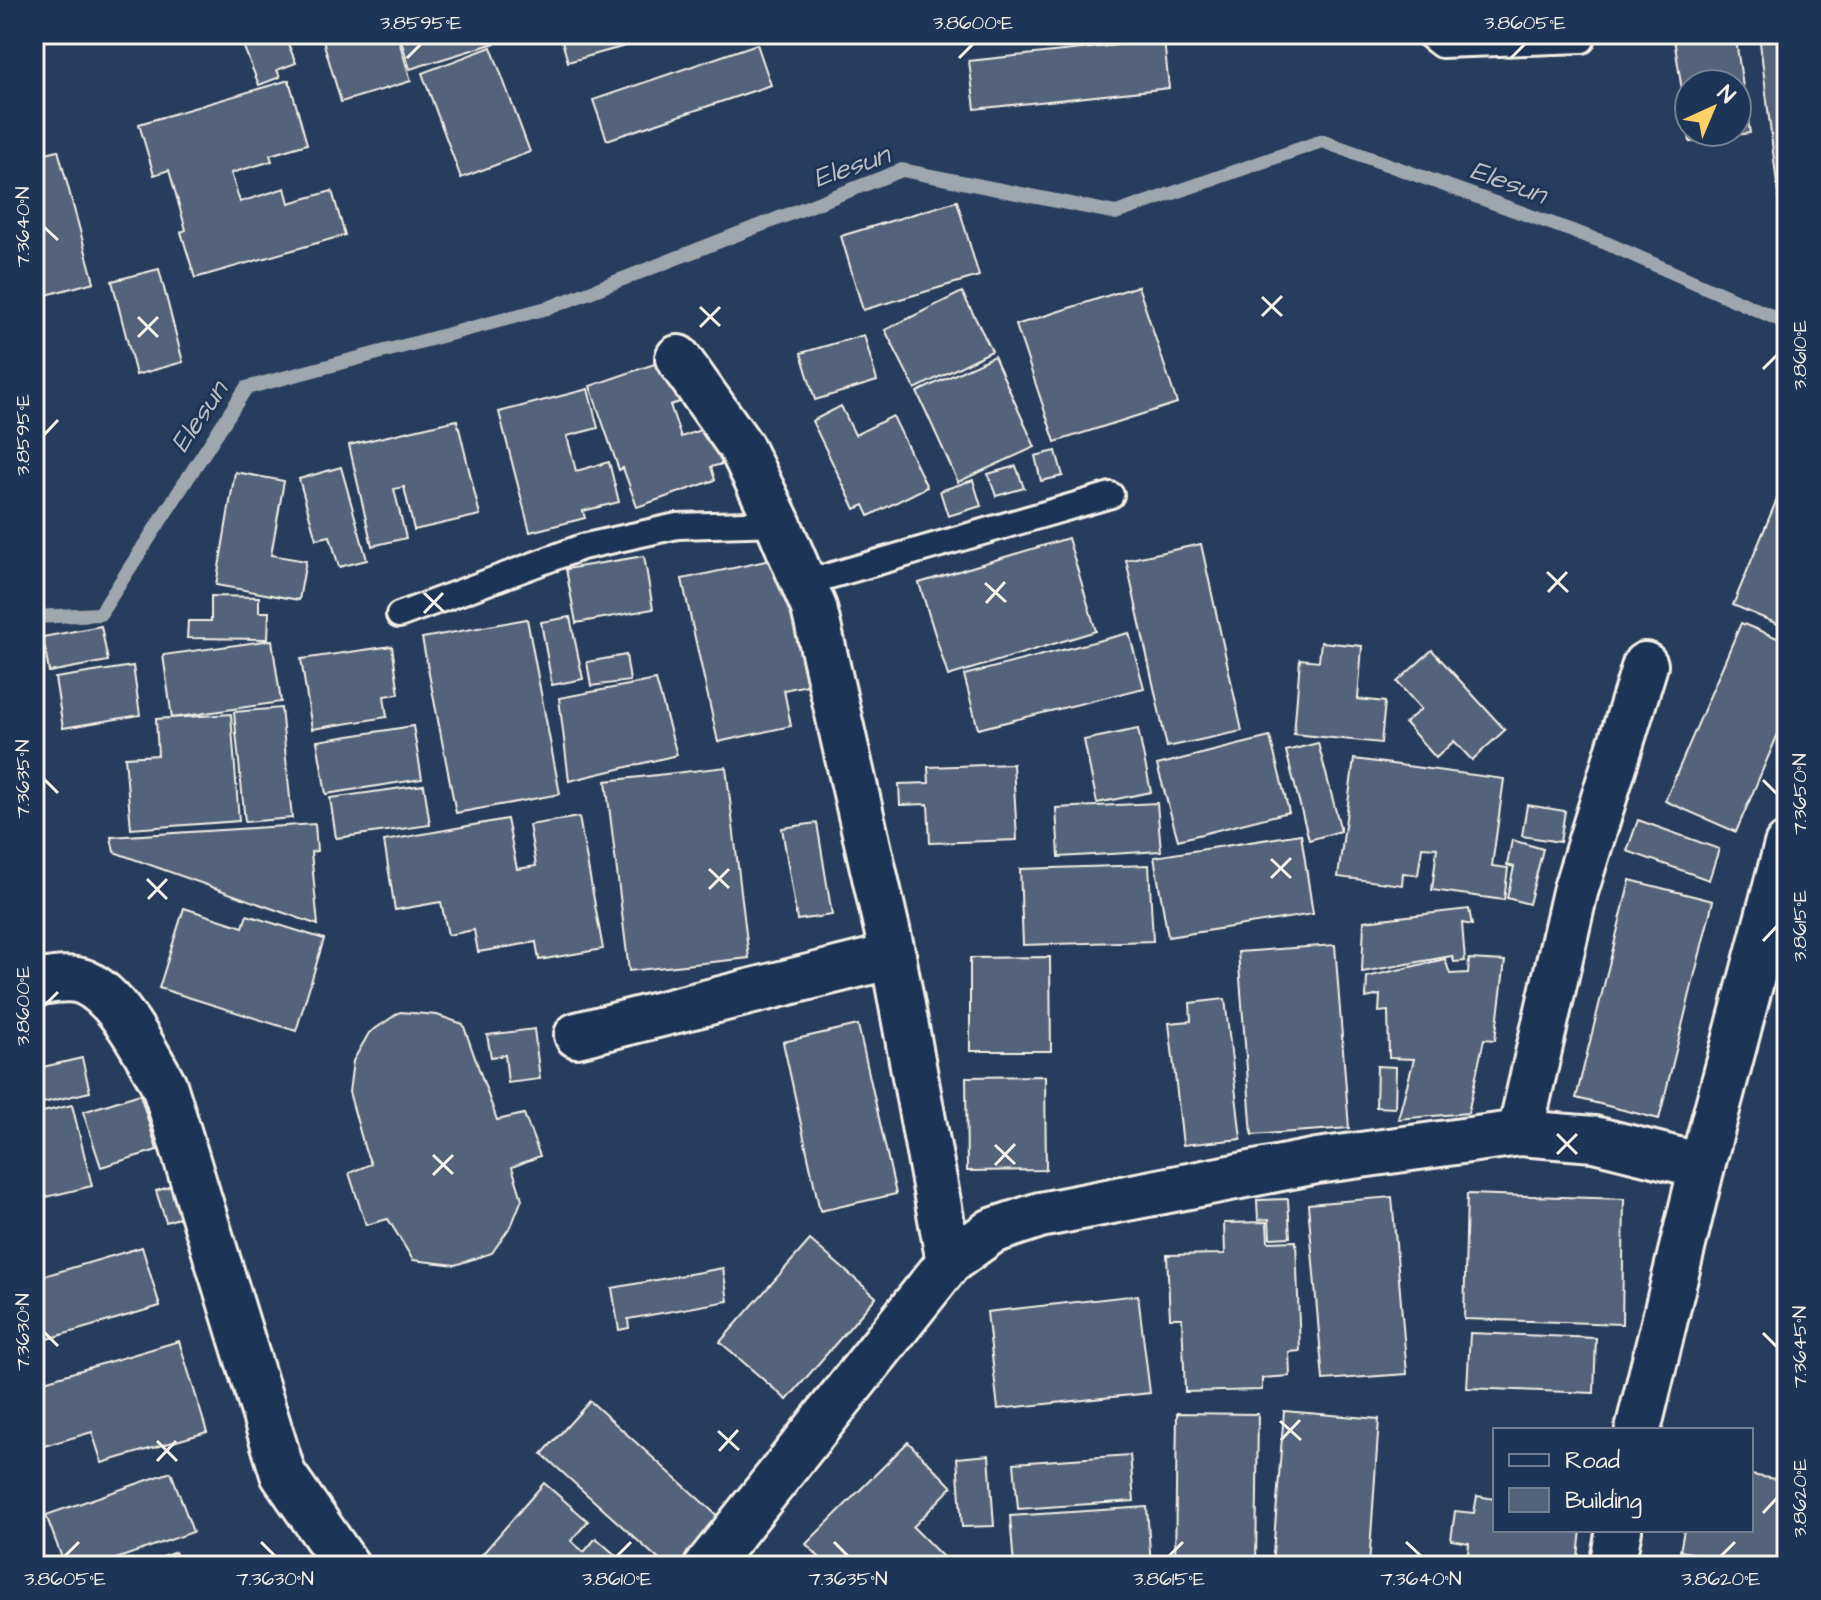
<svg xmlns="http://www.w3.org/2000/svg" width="1821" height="1600" viewBox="0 0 1821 1600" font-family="'Architects Daughter',sans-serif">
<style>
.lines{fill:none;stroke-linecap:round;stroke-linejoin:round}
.stream{stroke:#9fa7ae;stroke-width:14}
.building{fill:#52647b;stroke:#f4f1e8;stroke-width:2;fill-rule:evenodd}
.lane-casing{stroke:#f4f1e8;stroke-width:30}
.street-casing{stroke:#f4f1e8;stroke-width:50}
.lane{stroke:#1d3557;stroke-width:24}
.street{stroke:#1d3557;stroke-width:44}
.ticks{fill:none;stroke:#f4f1e8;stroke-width:3}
.labels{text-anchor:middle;stroke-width:6;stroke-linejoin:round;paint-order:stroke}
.water-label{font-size:28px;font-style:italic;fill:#bcbfc2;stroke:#1d3557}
.neatline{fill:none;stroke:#f4f1e8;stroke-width:3}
.ticks-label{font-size:20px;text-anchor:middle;fill:#f4f1e8}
</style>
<rect width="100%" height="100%" fill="#263d5d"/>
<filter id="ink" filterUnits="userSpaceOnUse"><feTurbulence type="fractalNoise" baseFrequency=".0125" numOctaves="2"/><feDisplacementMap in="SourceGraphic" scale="16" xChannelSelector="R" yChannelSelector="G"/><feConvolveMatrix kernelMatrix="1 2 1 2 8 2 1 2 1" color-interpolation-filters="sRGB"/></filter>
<g filter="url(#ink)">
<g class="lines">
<!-- stream -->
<path class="stream" d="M34,617l66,-3 146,-226 305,-81 351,-137 214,43 206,-72 284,102 181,80"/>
</g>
<!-- building -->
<g class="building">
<path d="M255,34h29l12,29 -19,7 3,7 -21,8 -18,-45z"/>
<path d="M333,34h64l14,47 -70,21 -19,-65z"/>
<path d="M399,34h93l3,9 -85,26z"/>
<path d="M560,34h108l-100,28z"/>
<path d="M1710,34h25l15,99 -60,9 -16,-103zM1689,84h48v48h-48z"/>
<path d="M1759,34h28v183l-6,1z"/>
<path d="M1164,40l5,48 -194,21 -6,-48z"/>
<path d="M757,44l14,41 -164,55 -14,-40z"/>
<path d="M491,47l39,105 -69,26 -39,-105z"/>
<path d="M289,80l18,64 -37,11 2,6 -41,12 9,29 45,-14 4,15 43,-12 13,44 -150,43 -14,-46 5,-2 -17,-60 -15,5 -15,-51z"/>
<path d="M58,150l36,132 -55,15 -5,-18v-123z"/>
<path d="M957,201l22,75 -116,34 -22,-74z"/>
<path d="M159,269l24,93 -47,13 -24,-94z"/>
<path d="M1138,286l39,117 -122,39 -39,-117z"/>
<path d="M962,292l30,59 -77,38 -30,-59z"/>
<path d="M864,335l13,46 -62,19 -14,-47z"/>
<path d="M994,356l41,91 -77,35 -41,-90z"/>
<path d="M666,360l14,42 -10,3 11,32 28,-10 13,37 -11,3 4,13 -78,27 -14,-39 -4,2 -29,-84z"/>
<path d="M588,389l10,39 -31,8 9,35 33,-9 10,40 -36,9 2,7 -55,14 -31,-120z"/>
<path d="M841,406l14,29 38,-19 34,71 -58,29 -5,-11 -9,4 -43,-88z"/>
<path d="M457,420l23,95 -66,15 -10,-43 -10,2 12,49 -34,8 -23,-101z"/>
<path d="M1056,451l7,25 -22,5 -6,-25z"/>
<path d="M1016,466l8,22 -28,8 -8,-22z"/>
<path d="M341,467l26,93 -28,7 -9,-31 -14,3 -17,-60z"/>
<path d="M235,472l49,9 -13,74 35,6 -7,39 -83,-15z"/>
<path d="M1787,475v153l-54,-23z"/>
<path d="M973,480l8,26 -33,10 -8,-25z"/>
<path d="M1068,538l28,93 -148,45 -29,-93z"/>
<path d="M1201,544l41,187 -75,16 -41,-187z"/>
<path d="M644,556l9,53 -77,14 -10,-54z"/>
<path d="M780,558l27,127 -23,5 7,36 -73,16 -36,-163z"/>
<path d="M211,596l48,1v15h10l-1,27 -81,-1 1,-17h23z"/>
<path d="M570,617l13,62 -31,6 -11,-63z"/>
<path d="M527,619l33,175 -104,19 -34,-175z"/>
<path d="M1741,623l46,19v71l-51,119 -71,-31z"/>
<path d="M101,626l7,35 -59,11 -6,-35z"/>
<path d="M1129,633l15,55 -166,41 -14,-54z"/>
<path d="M272,640l9,62 -109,16 -9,-63z"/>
<path d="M1321,642l41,4 -4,53 27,3 -4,41 -87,-9 6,-75 19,2z"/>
<path d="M392,646l7,48 -15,2 3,21 -75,12 -11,-70z"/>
<path d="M1432,650l73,80 -33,30 -18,-19 -18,17 -31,-35 16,-14 -24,-27z"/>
<path d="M626,655l4,26 -39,5 -4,-24z"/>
<path d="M133,666l7,49 -77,13 -8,-50z"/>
<path d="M656,680l21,75 -108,26 -10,-83z"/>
<path d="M281,708l11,110 -47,4 -11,-110z"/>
<path d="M231,714l8,107 -108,8 -6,-72 33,-2 -2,-36z"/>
<path d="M413,726l9,53 -96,15 -9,-53z"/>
<path d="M1138,729l13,63 -54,11 -13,-63z"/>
<path d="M1270,737l19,75 -111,28 -21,-75z"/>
<path d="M1318,743l23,88 -32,9 -23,-89z"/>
<path d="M1354,759l150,20 -12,87 16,2 -4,32 -72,-10 5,-42 -15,-1 -4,28 -15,-2 -1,12 -64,-8z"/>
<path d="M1013,764l4,76 -87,3 -2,-39 -28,1 -1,-21 30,-1 -1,-16z"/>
<path d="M726,767l23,191 -120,13 -23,-190z"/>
<path d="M424,785l6,40 -94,13 -6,-40z"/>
<path d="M1157,803l4,48 -102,6 -3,-49z"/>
<path d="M1527,805l38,6 -5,31 -38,-6z"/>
<path d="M579,817l24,132 -64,11 -3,-18 -58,10 -4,-22 -26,5 -7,-33 -46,8 -11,-69 123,-22 10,50 19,-3 -7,-41z"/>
<path d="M1638,820l81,29 -10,31 -82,-29z"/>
<path d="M817,823l15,92 -35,5 -15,-92z"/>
<path d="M315,824l2,27 -6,1 7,73 -204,-73 -3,-15z"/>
<path d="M1301,834l12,80 -145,23 -14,-80z"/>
<path d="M1512,840l31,9 -14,55 -22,-6 7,-31 -7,-2z"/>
<path d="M1149,865l4,76 -130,4 -3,-76z"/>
<path d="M1630,880l83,21 -54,218 -83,-21z"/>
<path d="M184,908l59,19 4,-12 77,24 -28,92 -137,-43z"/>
<path d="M1469,909l3,16 -10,-2 3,38 -11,1 -2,-6 -90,16 2,-51z"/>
<path d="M1335,945l14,183 -97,7 -14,-183z"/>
<path d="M1050,957l1,94h-81v-93z"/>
<path d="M1445,959l5,15 18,-1 1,-14 36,2 -10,79 -11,-1 -16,74 -70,6 16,-60 -25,-1 -1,-47 -9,1 1,-17 -14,3 1,-21z"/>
<path d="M1225,999l16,140 -58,6 -14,-122 22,-2 -1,-18z"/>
<path d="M400,1012l37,3 26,9 34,96 27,-6 16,42 -28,11 10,32 -10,25 -20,29 -37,12 -42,-5 -25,-41 -22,6 -17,-52 22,-9 -6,-14 -16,-58 4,-31 16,-28z"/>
<path d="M858,1025l38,169 -76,17 -37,-169z"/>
<path d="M534,1029l6,50 -32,4 -3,-28 -14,2 -4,-22z"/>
<path d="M82,1058l8,34 -56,13v-36z"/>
<path d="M1377,1066l19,1 -1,41 -19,-1z"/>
<path d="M1045,1076l1,94 -79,1 -1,-94z"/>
<path d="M140,1094l17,56 -56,17 -18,-55z"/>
<path d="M72,1105l20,81 -58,14v-86z"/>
<path d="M185,1182l10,31 -29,9 -10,-31z"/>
<path d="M1467,1194l157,5 -2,125 -158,-5z"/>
<path d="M1392,1197l15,177 -84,6 -15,-176z"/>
<path d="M1288,1199l2,38 -20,1 -1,-19 -11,1 -1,-20z"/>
<path d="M1267,1222l1,20 28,-1 4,110 -11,1 1,24 -28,2v12l-77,2 -3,-74h-12l-3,-63 58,-1 -1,-31z"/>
<path d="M810,1240l66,57 -89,103 -67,-58z"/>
<path d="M142,1247l18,59 -126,37v-64z"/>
<path d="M723,1268l5,33 -100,18 1,9 -10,2 -7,-42z"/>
<path d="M1138,1295l12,98 -152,16 -11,-97z"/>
<path d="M1470,1333l126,5 -2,55 -127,-5z"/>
<path d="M179,1341l28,91 -105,31 -10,-31 -58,17v-65z"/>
<path d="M590,1401l131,118 -42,47h-13l-124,-112z"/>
<path d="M1284,1411l95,8 -10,147h-97z"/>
<path d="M1177,1413l81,1 -2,152h-81z"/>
<path d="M908,1442l44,45 -39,40 37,37 -122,2 -22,-22z"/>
<path d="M989,1455l5,71 -32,1 -5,-69z"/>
<path d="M1130,1455l4,46 -116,8 -4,-46z"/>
<path d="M171,1472l22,60 -97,34h-31l-19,-51z"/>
<path d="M1751,1475l36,6v66l-3,19h-22l-82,-15 4,-21h67z"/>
<path d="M544,1483l44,38 -17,20 13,11 12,-14 32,28h-156z"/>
<path d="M1477,1496l18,3v31h86l-4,36h-110l2,-23 -18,-3 4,-29 19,2z"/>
<path d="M1147,1507l4,59h-137l-4,-50z"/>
<path d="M175,1552l6,14h-40z"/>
</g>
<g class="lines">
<!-- lane casing -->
<g class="lane-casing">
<g id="lane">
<path d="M1427,34l14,11 141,-5"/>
<path d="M805,583l306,-88"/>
<path d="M399,615l183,-68 95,-21 101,-3"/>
</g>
</g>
<!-- street casing -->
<g class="street-casing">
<g id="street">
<path d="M678,358l63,89 37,76 36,85 79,348 56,306"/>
<path d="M34,983c15,-2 35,-7 50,-1 35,15 62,71 80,103l119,389 64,92"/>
<path d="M577,1035l316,-79"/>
<path d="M1520,1133l55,-241 70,-227"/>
<path d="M1638,1430l64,-264 85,-321"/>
<path d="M707,1566l242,-304 43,-31 48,-16 277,-54 203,-28 74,6 108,27"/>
<path d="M1612,1566l7,-36"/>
</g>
</g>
<!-- lane -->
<use href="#lane" class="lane"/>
<!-- street -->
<use href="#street" class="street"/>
</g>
</g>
<!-- ticks -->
<path class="ticks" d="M407,58l14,-14M959,58l14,-14M1511,58l14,-14M44,227l14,13M1262,297l20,19M700,307l20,19M1262,316l20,-20M138,317l20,20M700,327l20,-20M138,337l20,-20M1763,369l14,-14M44,435l14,-15M1547,572l21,20M985,583l21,19M1548,592l19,-20M424,593l20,19M986,603l19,-21M424,613l19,-20M44,779l14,14M1763,780l14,14M1271,859l20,19M709,869l20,19M1271,878l20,-20M147,879l20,20M709,889l20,-20M148,899l19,-20M1763,941l14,-15M44,1006l14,-14M1557,1134l20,20M995,1145l20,19M1557,1154l20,-20M433,1155l20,19M995,1165l20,-21M433,1175l20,-20M44,1332l14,14M1763,1333l14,14M1280,1421l21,19M718,1431l21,19M1281,1440l19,-20M157,1441l20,20M719,1451l19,-21M157,1461l19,-20M1763,1513l14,-15M261,1542l14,14M834,1542l14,14M1406,1542l15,14M65,1556l14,-14M617,1556l14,-14M1169,1556l14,-14M1721,1556l14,-14"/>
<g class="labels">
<!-- water labels -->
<g class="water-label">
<text transform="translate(851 165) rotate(-19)" y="10">Elesun</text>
<text transform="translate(1509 181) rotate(20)" y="10">Elesun</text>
<text transform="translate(198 416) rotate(-56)" y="10">Elesun</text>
</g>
</g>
<!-- margin -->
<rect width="1821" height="1600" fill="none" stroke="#1d3557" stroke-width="88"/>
<!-- legend -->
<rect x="1493" y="1428" width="260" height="104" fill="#1d3557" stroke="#738091" stroke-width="2"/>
<rect x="1509" y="1454" width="40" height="12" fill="#1d3557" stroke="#738091" stroke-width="2"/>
<text x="1565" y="1468" font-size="24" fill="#f4f1e8">Road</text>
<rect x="1509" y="1488" width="40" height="24" fill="#52647b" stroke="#738091" stroke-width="2"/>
<text x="1565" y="1508" font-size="24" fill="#f4f1e8">Building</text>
<!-- north arrow -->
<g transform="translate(1713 108) rotate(44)"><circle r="38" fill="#1d3557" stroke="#738091" stroke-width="2"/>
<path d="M0-6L14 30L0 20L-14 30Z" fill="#ffd166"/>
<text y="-12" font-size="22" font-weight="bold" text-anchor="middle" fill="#f4f1e8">N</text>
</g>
<rect x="44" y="44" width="1733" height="1512" class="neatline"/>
<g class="ticks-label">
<text x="421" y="29">3.8595°E</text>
<text x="973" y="29">3.8600°E</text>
<text x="1525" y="29">3.8605°E</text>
<text transform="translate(22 227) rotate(-90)" y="7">7.3640°N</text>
<text transform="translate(1799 355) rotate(-90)" y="7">3.8610°E</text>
<text transform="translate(22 435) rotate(-90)" y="7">3.8595°E</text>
<text transform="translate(22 779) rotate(-90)" y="7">7.3635°N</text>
<text transform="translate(1799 794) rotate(-90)" y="7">7.3650°N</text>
<text transform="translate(1799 926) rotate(-90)" y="7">3.8615°E</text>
<text transform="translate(22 1006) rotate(-90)" y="7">3.8600°E</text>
<text transform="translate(22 1332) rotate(-90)" y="7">7.3630°N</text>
<text transform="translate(1799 1347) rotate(-90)" y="7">7.3645°N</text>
<text transform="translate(1799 1498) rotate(-90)" y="7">3.8620°E</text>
<text x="65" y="1585">3.8605°E</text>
<text x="275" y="1585">7.3630°N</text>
<text x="617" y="1585">3.8610°E</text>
<text x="848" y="1585">7.3635°N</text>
<text x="1169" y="1585">3.8615°E</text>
<text x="1421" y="1585">7.3640°N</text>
<text x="1721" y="1585">3.8620°E</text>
</g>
</svg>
